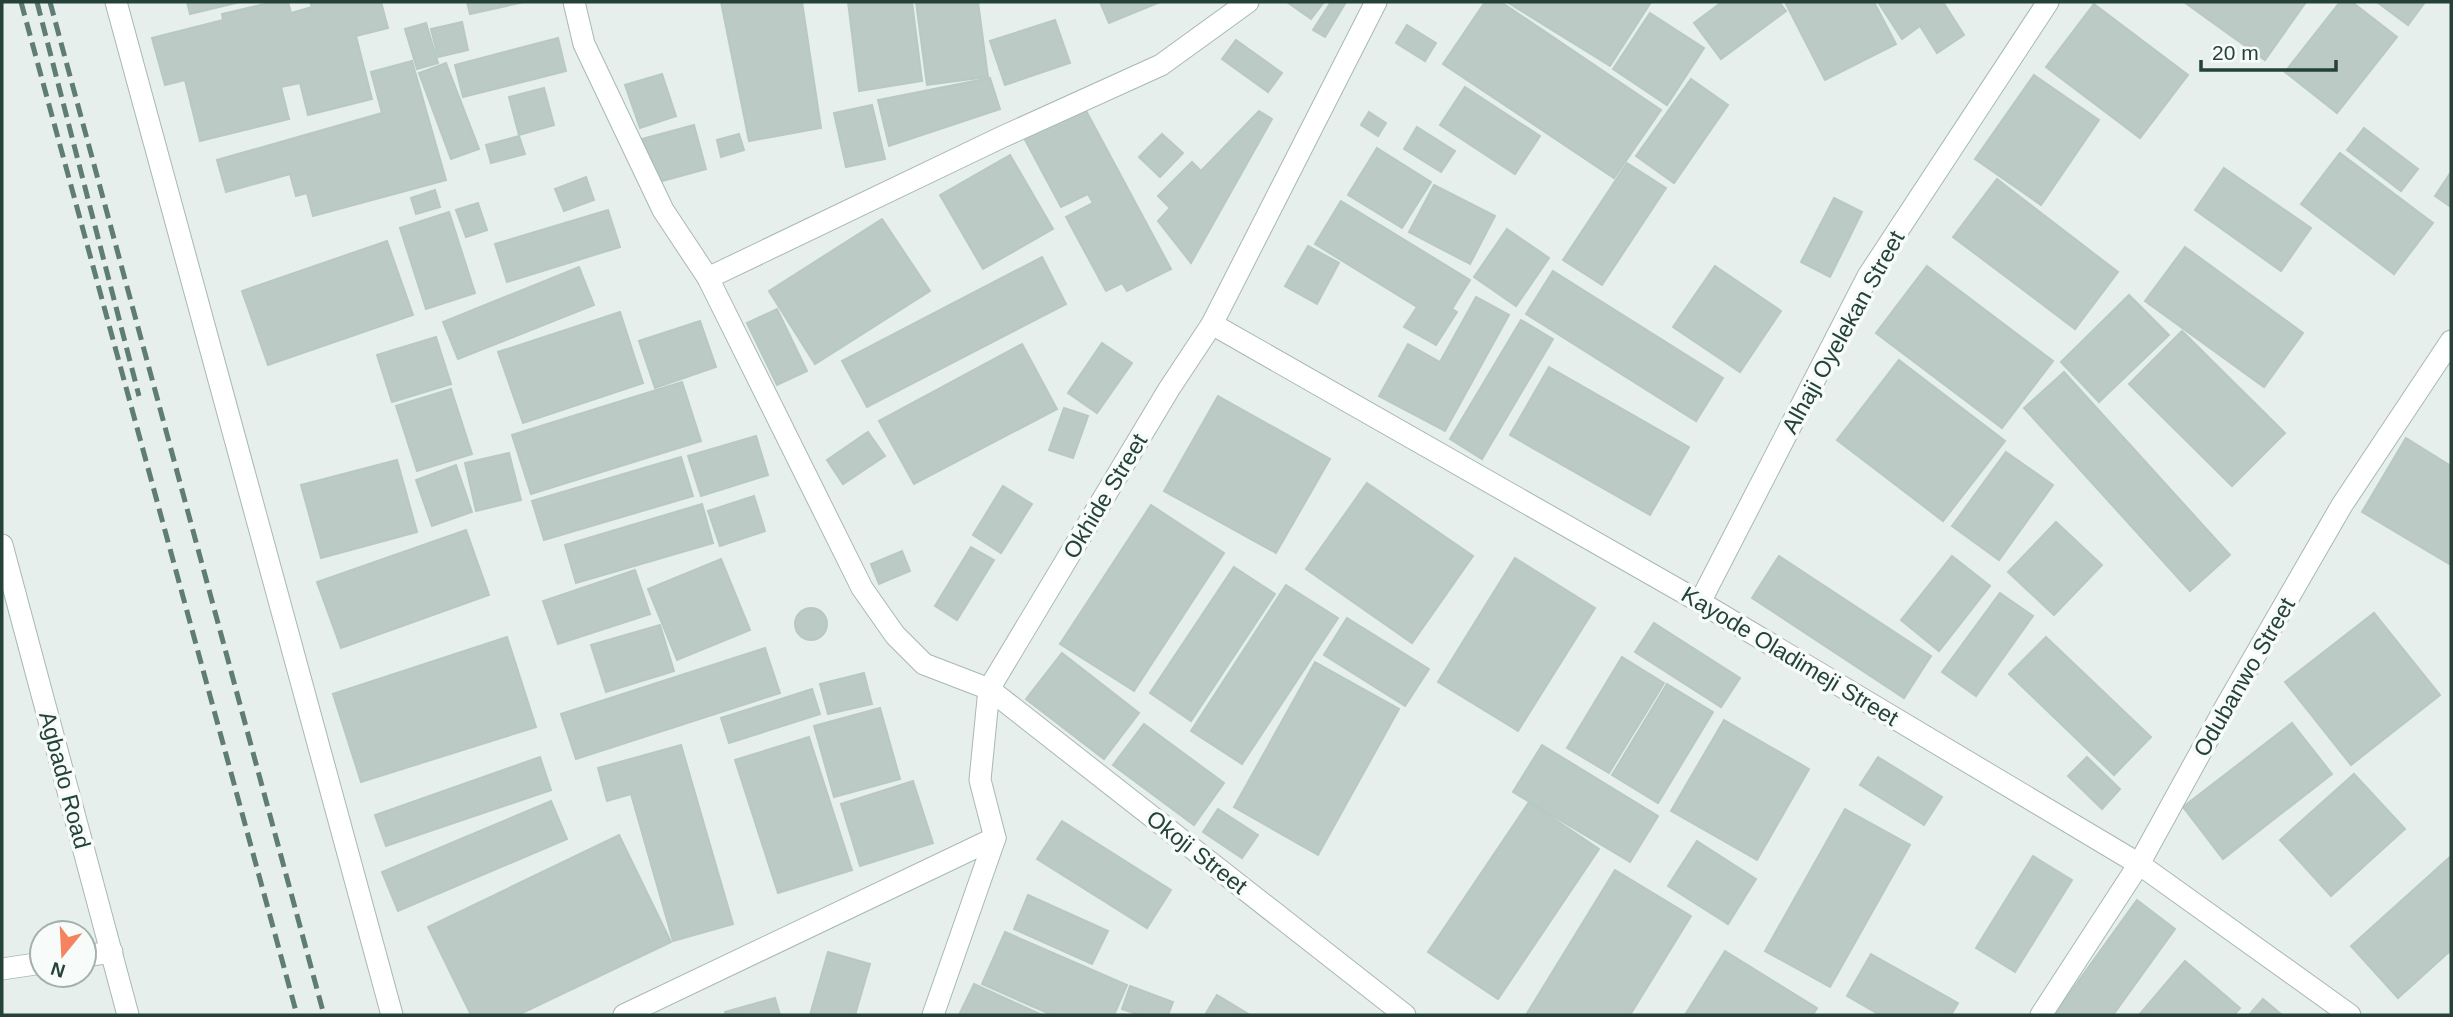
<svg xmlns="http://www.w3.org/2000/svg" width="2453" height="1017" viewBox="0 0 2453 1017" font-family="Arial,sans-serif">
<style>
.building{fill:#bbcac4;stroke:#b8c9c2;stroke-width:2}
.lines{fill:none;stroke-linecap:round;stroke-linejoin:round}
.street-casing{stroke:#a8b8b2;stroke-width:23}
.street{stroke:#fff;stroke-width:21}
.rail{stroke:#5f7d75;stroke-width:5;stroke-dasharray:14 7;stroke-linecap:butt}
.labels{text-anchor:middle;stroke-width:7;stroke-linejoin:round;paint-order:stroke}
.street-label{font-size:23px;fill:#24423a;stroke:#f7fbf9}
</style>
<rect width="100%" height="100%" fill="#e6efeb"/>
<!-- building -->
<g class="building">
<path d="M187,2h53l-50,12z"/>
<path d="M273,2h15l3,11 21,-6 -2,-5h71l7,26 -32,8 16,63 -64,16 -8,-32 -19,4 8,32 -89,22 -15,-61 -20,5 -13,-47 71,-18 -1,-6z"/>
<path d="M467,2h57l-54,12z"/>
<path d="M721,2h81l19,126 -72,13z"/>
<path d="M848,2h64l10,79 -63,10z"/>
<path d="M916,2h62l10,75 -61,8z"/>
<path d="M1100,2h60l-51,21z"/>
<path d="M1287,2h37l-13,17z"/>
<path d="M1331,2h15l-21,35 -12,-7z"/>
<path d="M1485,2h16l160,108 -47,68 -171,-114z"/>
<path d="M1507,2h144l-41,64z"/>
<path d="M1722,2h57l7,9 -65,48 -27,-36z"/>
<path d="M1785,2h89l22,42 -71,36z"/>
<path d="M1878,2h65l21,33 -27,18 -17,-27 -18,13z"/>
<path d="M2184,2h122l-41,58z"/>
<path d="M2340,2h12l45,35 -60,76 -52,-41z"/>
<path d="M2377,2h48l-17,23z"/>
<path d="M2094,4l94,71 -48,63 -94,-71z"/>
<path d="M1650,13l54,35 -37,57 -54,-36z"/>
<path d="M1055,20l15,43 -65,22 -15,-44z"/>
<path d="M462,22l6,28 -30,7 -7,-28z"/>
<path d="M426,23l12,40 -21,6 -12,-40z"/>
<path d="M1407,25l29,18 -11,18 -29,-18z"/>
<path d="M558,38l8,33 -103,26 -8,-32z"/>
<path d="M1236,40l46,33 -14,19 -46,-33z"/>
<path d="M412,61l34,119 -133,36 -6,-23 -11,3 -6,-22 -64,18 -9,-32 165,-47 -11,-41z"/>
<path d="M446,63l33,86 -28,10 -32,-86z"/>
<path d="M662,74l14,42 -36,12 -15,-43z"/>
<path d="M2034,75l65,45 -58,85 -66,-46z"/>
<path d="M990,78l10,31 -111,37 -11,-46z"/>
<path d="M1691,79l37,26 -54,78 -38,-27z"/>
<path d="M1465,87l75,49 -25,38 -75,-49z"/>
<path d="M544,88l10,37 -35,10 -10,-38z"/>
<path d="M872,105l13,54 -39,8 -12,-54z"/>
<path d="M1084,107l87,162 -44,22 -5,-8 -16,8 -40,-74 27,-14 -5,-9 -27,13 -37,-69z"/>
<path d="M1259,111l13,8 -81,144 -33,-42 12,-13 -12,-12 34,-34 9,9z"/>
<path d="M1369,112l17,11 -8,13 -17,-11z"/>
<path d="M694,125l12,44 -51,14 -13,-44z"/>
<path d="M1417,127l38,24 -14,21 -37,-23z"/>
<path d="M2364,128l54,41 -17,22 -54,-41z"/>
<path d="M739,134l5,16 -23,7 -4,-17z"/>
<path d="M1162,134l21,19 -23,24 -21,-20z"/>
<path d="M519,136l6,18 -34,9 -5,-18z"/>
<path d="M1377,148l54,34 -29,46 -54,-33z"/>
<path d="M2340,153l93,70 -39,51 -93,-70z"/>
<path d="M1010,155l43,74 -70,40 -43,-74z"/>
<path d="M1627,163l39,25 -64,97 -39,-25z"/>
<path d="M2224,168l87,60 -30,43 -86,-61z"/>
<path d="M2451,172v35l-16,-11z"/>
<path d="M586,177l8,23 -30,11 -9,-22z"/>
<path d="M1997,179l121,93 -43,57 -122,-92z"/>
<path d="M1434,185l61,31 -25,48 -61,-32z"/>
<path d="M435,190l5,17 -24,7 -5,-16z"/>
<path d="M1834,198l28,14 -32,65 -29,-15z"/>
<path d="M1341,201l129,79 -18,29 5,3 -21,33 -32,-18 13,-20 -102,-63z"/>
<path d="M478,203l9,27 -21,7 -10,-27z"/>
<path d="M608,210l12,37 -113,35 -12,-38z"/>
<path d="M449,212l26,81 -49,16 -26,-81z"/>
<path d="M882,219l48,72 -115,73 -46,-73z"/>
<path d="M1507,229l42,29 -33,48 -42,-29z"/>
<path d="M387,241l26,74 -145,50 -26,-74z"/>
<path d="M1308,246l31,17 -22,41 -32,-18z"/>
<path d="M2185,247l118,86 -39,54 -119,-86z"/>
<path d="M1042,257l24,47 -199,103 -25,-46z"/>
<path d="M1715,266l66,45 -41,61 -67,-45z"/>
<path d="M1927,266l126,95 -51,67 -126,-95z"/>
<path d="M579,267l15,38 -136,54 -15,-37z"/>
<path d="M1553,271l170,107 -27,43 -170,-107z"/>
<path d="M2129,295l40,40 -70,67 -38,-40z"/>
<path d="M1476,297l33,18 -64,116 -66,-35 29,-52 32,18z"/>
<path d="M777,309l30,62 -30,14 -30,-62z"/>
<path d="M620,312l23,71 -120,40 -25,-71z"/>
<path d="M1521,320l32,19 -71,120 -32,-20z"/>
<path d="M700,321l16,46 -61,21 -16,-47z"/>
<path d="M2182,331l103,102 -53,53 -103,-102z"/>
<path d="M436,337l15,47 -59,18 -15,-47z"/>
<path d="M1102,343l30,20 -35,50 -29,-20z"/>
<path d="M1022,344l35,65 -143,75 -35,-63z"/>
<path d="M1899,360l106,81 -62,80 -106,-81z"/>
<path d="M1549,367l140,80 -39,68 -140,-80z"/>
<path d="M2064,372l166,183 -40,36 -166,-183z"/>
<path d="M682,382l19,59 -170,53 -19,-59z"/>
<path d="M451,389l21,65 -55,17 -21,-65z"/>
<path d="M1218,396l112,63 -54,94 -112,-62z"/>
<path d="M1064,408l24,8 -15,42 -24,-8z"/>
<path d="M868,432l17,24 -42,28 -16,-24z"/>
<path d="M756,436l12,39 -67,21 -13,-40z"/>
<path d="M2406,438l45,28v99l-89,-53z"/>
<path d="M2006,452l47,33 -54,75 -47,-34z"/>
<path d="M509,453l12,47 -45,11 -11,-48z"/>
<path d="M681,457l12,39 -149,44 -12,-39z"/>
<path d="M397,460l20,72 -96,26 -20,-73z"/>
<path d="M456,465l16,47 -40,14 -16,-46z"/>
<path d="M1367,483l106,73 -61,87 -106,-74z"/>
<path d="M1003,486l29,18 -31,49 -28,-18z"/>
<path d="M754,496l11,35 -45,15 -12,-35z"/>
<path d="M702,504l11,39 -137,40 -11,-38z"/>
<path d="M1151,505l73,48 -90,138 -74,-47z"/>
<path d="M2056,522l46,43 -48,50 -46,-43z"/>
<path d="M466,530l23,65 -148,53 -24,-66z"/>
<path d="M971,547l23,13 -37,60 -22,-14z"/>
<path d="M902,551l8,20 -31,13 -8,-20z"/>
<path d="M1779,556l152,100 -27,42 -152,-100z"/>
<path d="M1952,556l38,30 -51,65 -38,-31z"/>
<path d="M1515,558l80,50 -77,123 -80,-49z"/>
<path d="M721,559l29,71 -73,30 -29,-71z"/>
<path d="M1234,567l41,27 -84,127 -41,-28z"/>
<path d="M635,570l15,44 -92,30 -15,-43z"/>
<path d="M1286,585l52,33 -96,146 -51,-33z"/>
<path d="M2000,593l33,23 -57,80 -34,-24z"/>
<circle cx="811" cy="624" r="16"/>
<path d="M2374,613l66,82 -89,70 -66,-83z"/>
<path d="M1347,618l82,51 -24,37 -81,-51z"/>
<path d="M1654,623l86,55 -19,29 -86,-55z"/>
<path d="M660,625l14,46 -68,21 -15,-47z"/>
<path d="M507,637l29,90 -175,55 -28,-88z"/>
<path d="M2046,637l105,100 -37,38 -105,-101z"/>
<path d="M765,648l15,45 -204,66 -15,-45z"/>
<path d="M1062,653l77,60 -35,46 -78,-60z"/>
<path d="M1622,657l42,26 -55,90 -42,-25z"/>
<path d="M1315,662l84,47 -81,146 -84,-48z"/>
<path d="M864,673l8,31 -44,10 -8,-30z"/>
<path d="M1667,684l46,28 -55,91 -46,-28z"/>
<path d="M812,689l8,25 -91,29 -8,-25z"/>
<path d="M880,708l20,71 -66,18 -20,-71z"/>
<path d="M1724,720l85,49 -52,91 -86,-49z"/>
<path d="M2292,723l40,51 -109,85 -40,-52z"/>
<path d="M1144,724l80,59 -30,42 -81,-60z"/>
<path d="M809,737l43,133 -74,23 -43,-133z"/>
<path d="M681,745l52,179 -60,17 -42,-147 -24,7 -9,-33z"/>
<path d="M1542,745l116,71 -28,46 -117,-70z"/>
<path d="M540,757l11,33 -165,56 -11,-31z"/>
<path d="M1878,757l64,40 -18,28 -64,-40z"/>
<path d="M2087,757l33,32 -18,20 -34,-33z"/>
<path d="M2354,774l51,55 -74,67 -51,-56z"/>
<path d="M913,781l20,62 -73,23 -19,-62z"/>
<path d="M551,801l16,38 -169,72 -16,-39z"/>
<path d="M1529,802l70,47 -101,150 -70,-47z"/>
<path d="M1218,809l40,26 -16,23 -39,-26z"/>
<path d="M1845,809l65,36 -80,142 -65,-36z"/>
<path d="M1062,821l109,69 -24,38 -110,-69z"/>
<path d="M619,835l52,107 -153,73h-47l-43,-88z"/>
<path d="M1697,841l59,38 -28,45 -60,-38z"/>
<path d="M2033,856l39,24 -57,92 -39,-24z"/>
<path d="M2451,856v94l-53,48 -47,-52z"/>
<path d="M1615,870l76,46 -61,99h-104z"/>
<path d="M1028,895l80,36 -16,33 -78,-35z"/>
<path d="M2137,900l38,29 -62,86h-59z"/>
<path d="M1005,932l122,53 -13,30h-62l-70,-31z"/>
<path d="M1725,951l92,57 -4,7h-128z"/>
<path d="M828,952l42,12 -15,51h-45z"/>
<path d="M1871,954l87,49 -7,12h-71l-33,-19z"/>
<path d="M2185,961l55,47 -6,7h-95z"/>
<path d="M974,984l68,31h-83z"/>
<path d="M1130,986l43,16 -5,13h-28l-18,-6z"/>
<path d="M1217,995l33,20h-45z"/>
<path d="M775,998l5,17h-54l-1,-3z"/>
<path d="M2263,999l19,16h-33z"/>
</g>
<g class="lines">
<!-- street casing -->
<g class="street-casing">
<g id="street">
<path d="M116,2l276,1013"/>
<path d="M574,2l10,42 79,166 45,68 154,310 33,47 29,29 65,25 416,326"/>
<path d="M708,278l294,-141 159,-72 87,-63"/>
<path d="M1212,324l488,278 439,262 211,151"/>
<path d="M2,545l126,470"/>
<path d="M1700,602l168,-326 180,-274"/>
<path d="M84,956l28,-4"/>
<path d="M2,969l40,-6"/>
<path d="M624,1015l371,-177"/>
<path d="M933,1015l62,-177 -15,-58 9,-91 180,-300 43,-65 164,-322"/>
<path d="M2041,1015l98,-151 87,-158 116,-201 109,-164"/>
</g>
</g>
<!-- street -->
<use href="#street" class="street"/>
<!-- rail -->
<g class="rail">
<path d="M21,2l276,1013"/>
<path d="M37,2l102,394"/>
<path d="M50,2l274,1013"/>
</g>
</g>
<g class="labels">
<!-- street labels -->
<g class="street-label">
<text transform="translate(1843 332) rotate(-61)" y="8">Alhaji Oyelekan Street</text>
<text transform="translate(1105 496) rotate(-59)" y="8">Okhide Street</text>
<text transform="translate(1790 656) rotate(31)" y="8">Kayode Oladimeji Street</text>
<text transform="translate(2244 677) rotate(-60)" y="8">Odubanwo Street</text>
<text transform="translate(65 780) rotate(75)" y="8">Agbado Road</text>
<text transform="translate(1197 852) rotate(38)" y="8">Okoji Street</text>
</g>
</g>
<!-- border -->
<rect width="2453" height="1017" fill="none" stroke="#24423a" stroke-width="7"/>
<!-- north arrow -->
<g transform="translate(63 954) rotate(198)"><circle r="33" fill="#f7fbf9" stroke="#a3b1ad" stroke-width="2"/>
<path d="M0-5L12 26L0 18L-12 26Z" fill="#f4845f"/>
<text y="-10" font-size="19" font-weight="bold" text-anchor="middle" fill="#24423a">N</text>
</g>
<!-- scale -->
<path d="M2201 60v10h135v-10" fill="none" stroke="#24423a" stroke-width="3.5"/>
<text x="2212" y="60" font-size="21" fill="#24423a" stroke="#f7fbf9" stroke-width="5" paint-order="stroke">20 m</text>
</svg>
